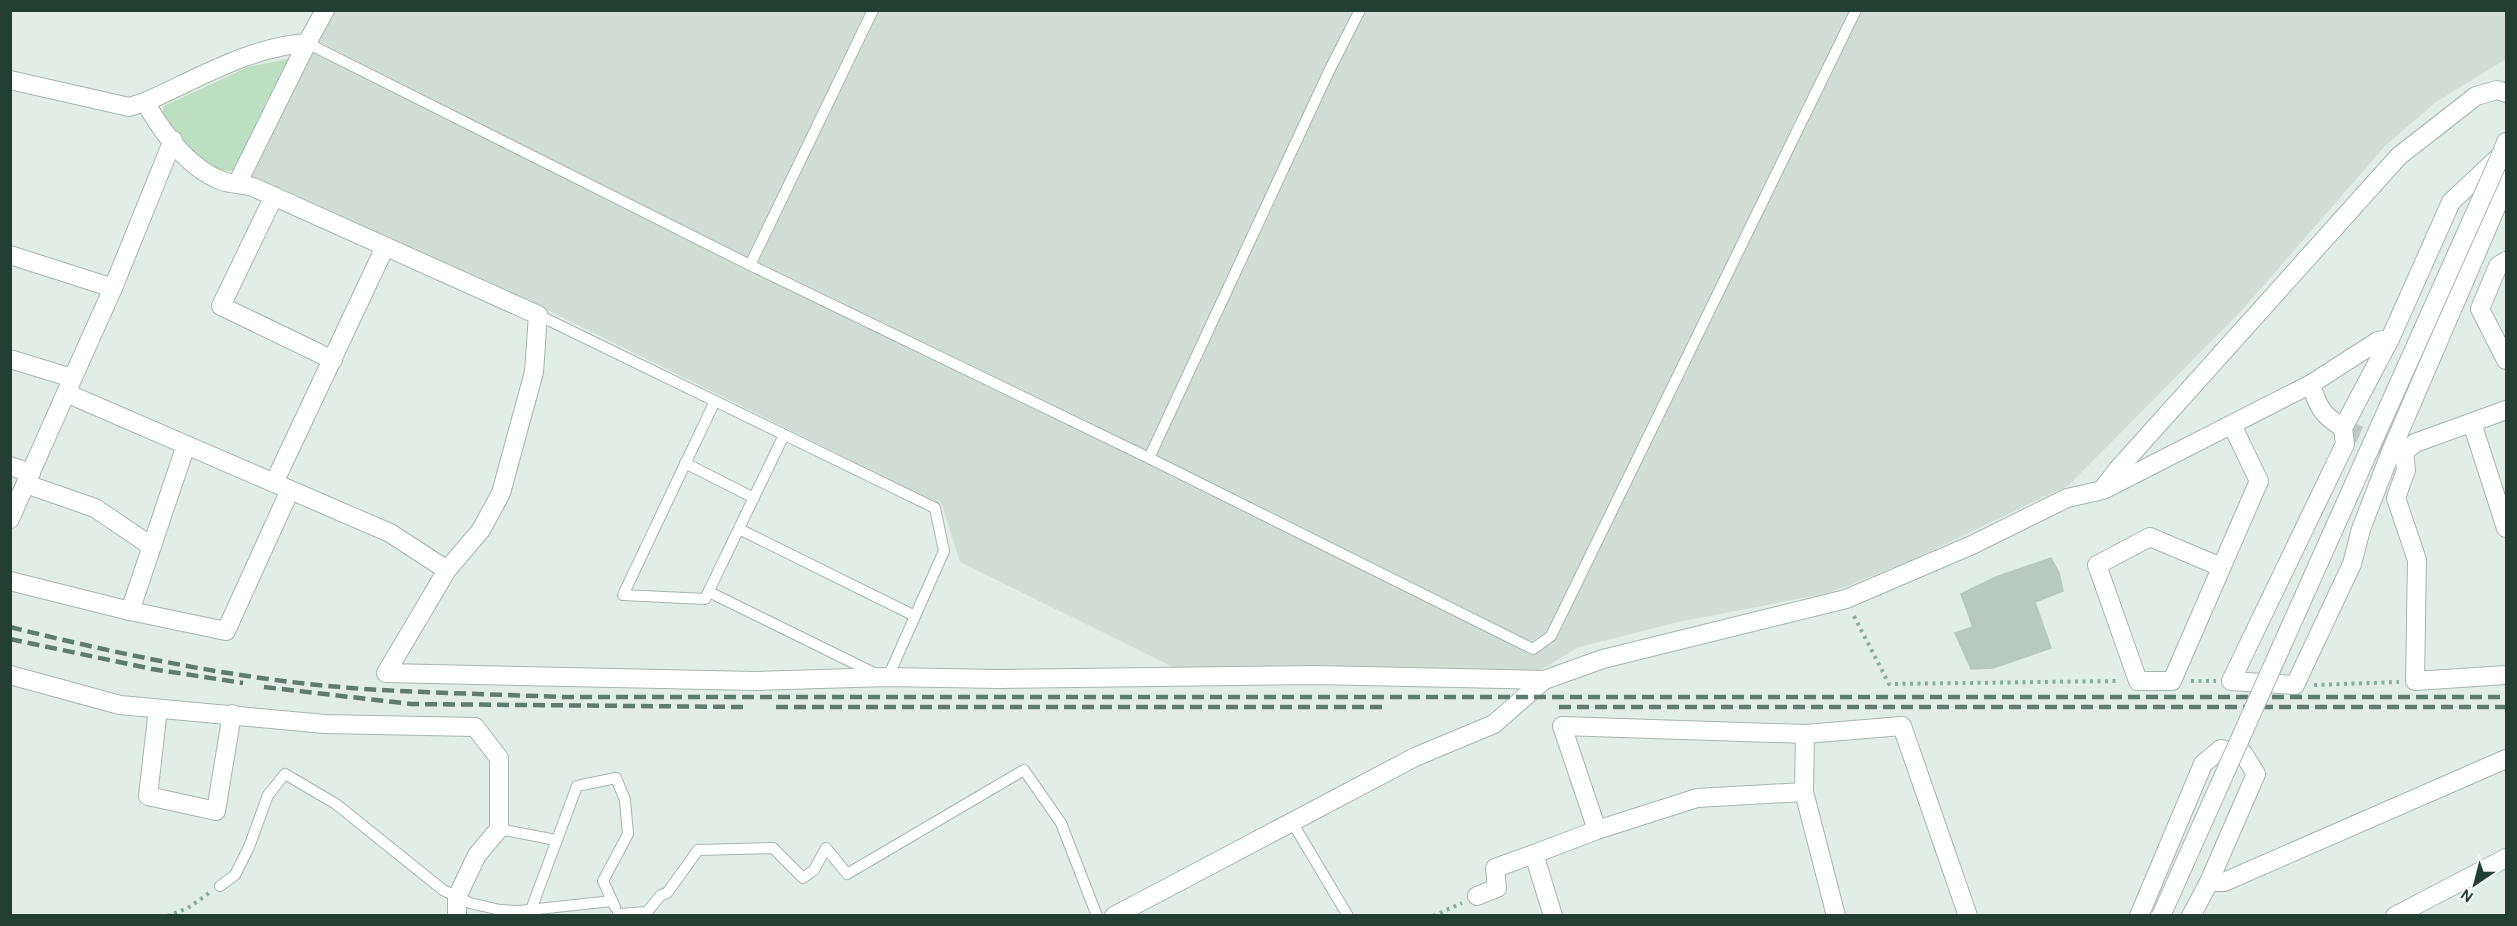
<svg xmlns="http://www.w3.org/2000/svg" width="2517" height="926" viewBox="0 0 2517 926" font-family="Karla,sans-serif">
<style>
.built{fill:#d2ddd6}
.green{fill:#bcdfc1}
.building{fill:#b9c8c0;stroke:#b6c7be;stroke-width:1.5}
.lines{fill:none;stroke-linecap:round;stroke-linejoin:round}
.minor-tunnel{stroke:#bdcac4;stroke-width:18;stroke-dasharray:18 9;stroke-linecap:butt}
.service-casing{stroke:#a6b5ae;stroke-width:12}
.minor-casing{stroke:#a6b5ae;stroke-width:20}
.tertiary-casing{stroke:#a6b5ae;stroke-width:20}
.path{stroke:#84b19d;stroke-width:4;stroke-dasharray:3 4.5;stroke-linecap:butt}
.service{stroke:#fff;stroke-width:10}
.minor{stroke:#fff;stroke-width:18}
.tertiary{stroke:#fff;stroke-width:18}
.rail{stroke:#5d7b6f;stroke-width:4.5;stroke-dasharray:12 6;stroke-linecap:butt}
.tertiary-bridge-casing{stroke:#a6b5ae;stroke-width:20;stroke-linecap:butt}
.tertiary-bridge{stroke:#fff;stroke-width:18}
</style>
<rect width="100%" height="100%" fill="#e3ede8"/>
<!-- built -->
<path class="built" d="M334,11h2172v48l-70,43 -51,44 -141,162 -175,177 -159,76 -81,32 -151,29 -99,25 -49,29 -349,-5 -221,-109 -18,-57 -397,-196 -299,-134z"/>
<!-- green -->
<path class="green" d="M287,59l6,4 -54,107 -19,2 -27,-17 -31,-42 2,-7 84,-39z"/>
<!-- building -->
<path class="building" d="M2051,558l8,15 4,18 -28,11 16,46 -58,20 -22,1 -16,-36 18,-6 -12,-33 35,-17z"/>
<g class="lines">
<!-- minor-tunnel -->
<path class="minor-tunnel" d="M2343,428l45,19"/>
<!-- service casing -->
<g class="service-casing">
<g id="service">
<path d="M307,43l443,222 399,193 384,191 18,-13 305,-626"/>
<path d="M750,265l123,-255"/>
<path d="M538,315l397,193 9,43 -56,126"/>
<path d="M715,401l-92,194 82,4 79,-164"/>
<path d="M1149,458l180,-387 31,-61"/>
<path d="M685,463l69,35"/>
<path d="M739,529l176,87"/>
<path d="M709,592l169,83"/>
<path d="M1292,822l56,94"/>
<path d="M499,829l57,11"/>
<path d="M220,886l15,-11 14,-28 19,-52 17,-21 51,30 107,86 27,13 30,7 19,1 93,-10"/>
<path d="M532,907l45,-121 39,-8 9,22 3,34 -25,47 12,26"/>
<path d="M618,914l29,-2 14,-17 6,-2 31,-43 75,-2 30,30 11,-8 12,-22 21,26 177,-104 37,53 36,93"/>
</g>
</g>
<!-- minor casing -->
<g class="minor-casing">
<g id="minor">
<path d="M10,80l119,27 16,-5c50,-22 106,-56 162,-59l18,-33"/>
<path d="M145,102c17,30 43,66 77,79 8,3 21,3 31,6l285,128 -4,57 -33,121 -20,37 -34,40 -61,103 369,8 133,-4 110,2 318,-4 228,5 59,-21 243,-60 126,-54 95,-47 36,-8 208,-106 67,-43 12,-2"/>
<path d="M173,140l-60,148 -47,105 324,140 57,37"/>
<path d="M2501,155l-3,48 -106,246 -31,80 -9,35 -57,121 -64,-4 114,-237 -2,-16 47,-89 61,-137z"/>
<path d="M238,182l69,-139"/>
<path d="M274,196l-53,110 112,54"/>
<path d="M10,255l103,33"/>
<path d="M2506,261l-8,5 -18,43 26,51"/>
<path d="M10,359l62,19"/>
<path d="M2311,384c7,23 11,31 32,44"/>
<path d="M2506,410l-91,33 -11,9 2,18 -10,28 21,62 -2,121 91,-6"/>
<path d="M2472,423l34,105"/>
<path d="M10,466l21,7"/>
<path d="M274,483l111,-236"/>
<path d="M26,484l69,24 56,38"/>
<path d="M2105,486l13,-17 281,-313 77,-60 21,-6 9,3"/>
<path d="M10,519l56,-126"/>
<path d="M2221,567l-71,-30 -53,28 41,116h34l87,-200 -27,-56"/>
<path d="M10,581l120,30 96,20 64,-141"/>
<path d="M130,611l56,-166"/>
<path d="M10,675l110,30 205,19 150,3 24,31v71l-22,26 -20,42v19"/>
<path d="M158,709l-10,87 68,15 16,-97"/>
<path d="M1805,734l-1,58 32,124"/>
<path d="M1597,830l-35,-104 243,8 97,-8 66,190"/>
<path d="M2209,882h15l282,-123"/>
<path d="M1477,896l20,-8 -2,-20 39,-14"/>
<path d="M1114,916l301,-159 79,-33 50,-44"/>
<path d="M1553,916l-19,-62 63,-24 100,-32 107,-6"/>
<path d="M2139,916l64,-152 18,-15 22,4 13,21 -47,108 -18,34"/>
<path d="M2395,916l111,-58"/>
</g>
</g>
<!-- tertiary casing -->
<g class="tertiary-casing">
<path id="tertiary" d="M2501,155l5,-13"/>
</g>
<!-- path -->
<g class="path">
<path d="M1854,616l35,68 230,-3"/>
<path d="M2191,681h25"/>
<path d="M2314,685l85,-3"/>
<path d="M167,916l21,-8 21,-15"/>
<path d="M1433,916l29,-13"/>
</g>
<!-- service -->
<use href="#service" class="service"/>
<!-- minor -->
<use href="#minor" class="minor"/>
<!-- tertiary -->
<use href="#tertiary" class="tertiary"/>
<!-- rail -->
<g class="rail">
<path d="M10,627c112,28 227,52 341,61 70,5 140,6 210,9h1945"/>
<path d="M10,639l142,30 91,14"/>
<path d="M264,687l147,17 332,3"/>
<path d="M776,707h609"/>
<path d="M1559,707h947"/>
</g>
<!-- tertiary-bridge casing -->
<g class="tertiary-bridge-casing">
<path id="tertiary-bridge" d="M2161,916l340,-761"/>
</g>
<!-- tertiary-bridge -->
<use href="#tertiary-bridge" class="tertiary-bridge"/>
</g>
<!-- border -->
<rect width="2517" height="926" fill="none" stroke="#233f34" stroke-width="24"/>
<!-- north arrow -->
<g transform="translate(2475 884) rotate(215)" stroke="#f4faf6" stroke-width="4.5" paint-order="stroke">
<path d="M0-4.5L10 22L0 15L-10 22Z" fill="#233f34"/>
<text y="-9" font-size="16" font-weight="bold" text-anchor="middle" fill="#233f34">N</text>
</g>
</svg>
